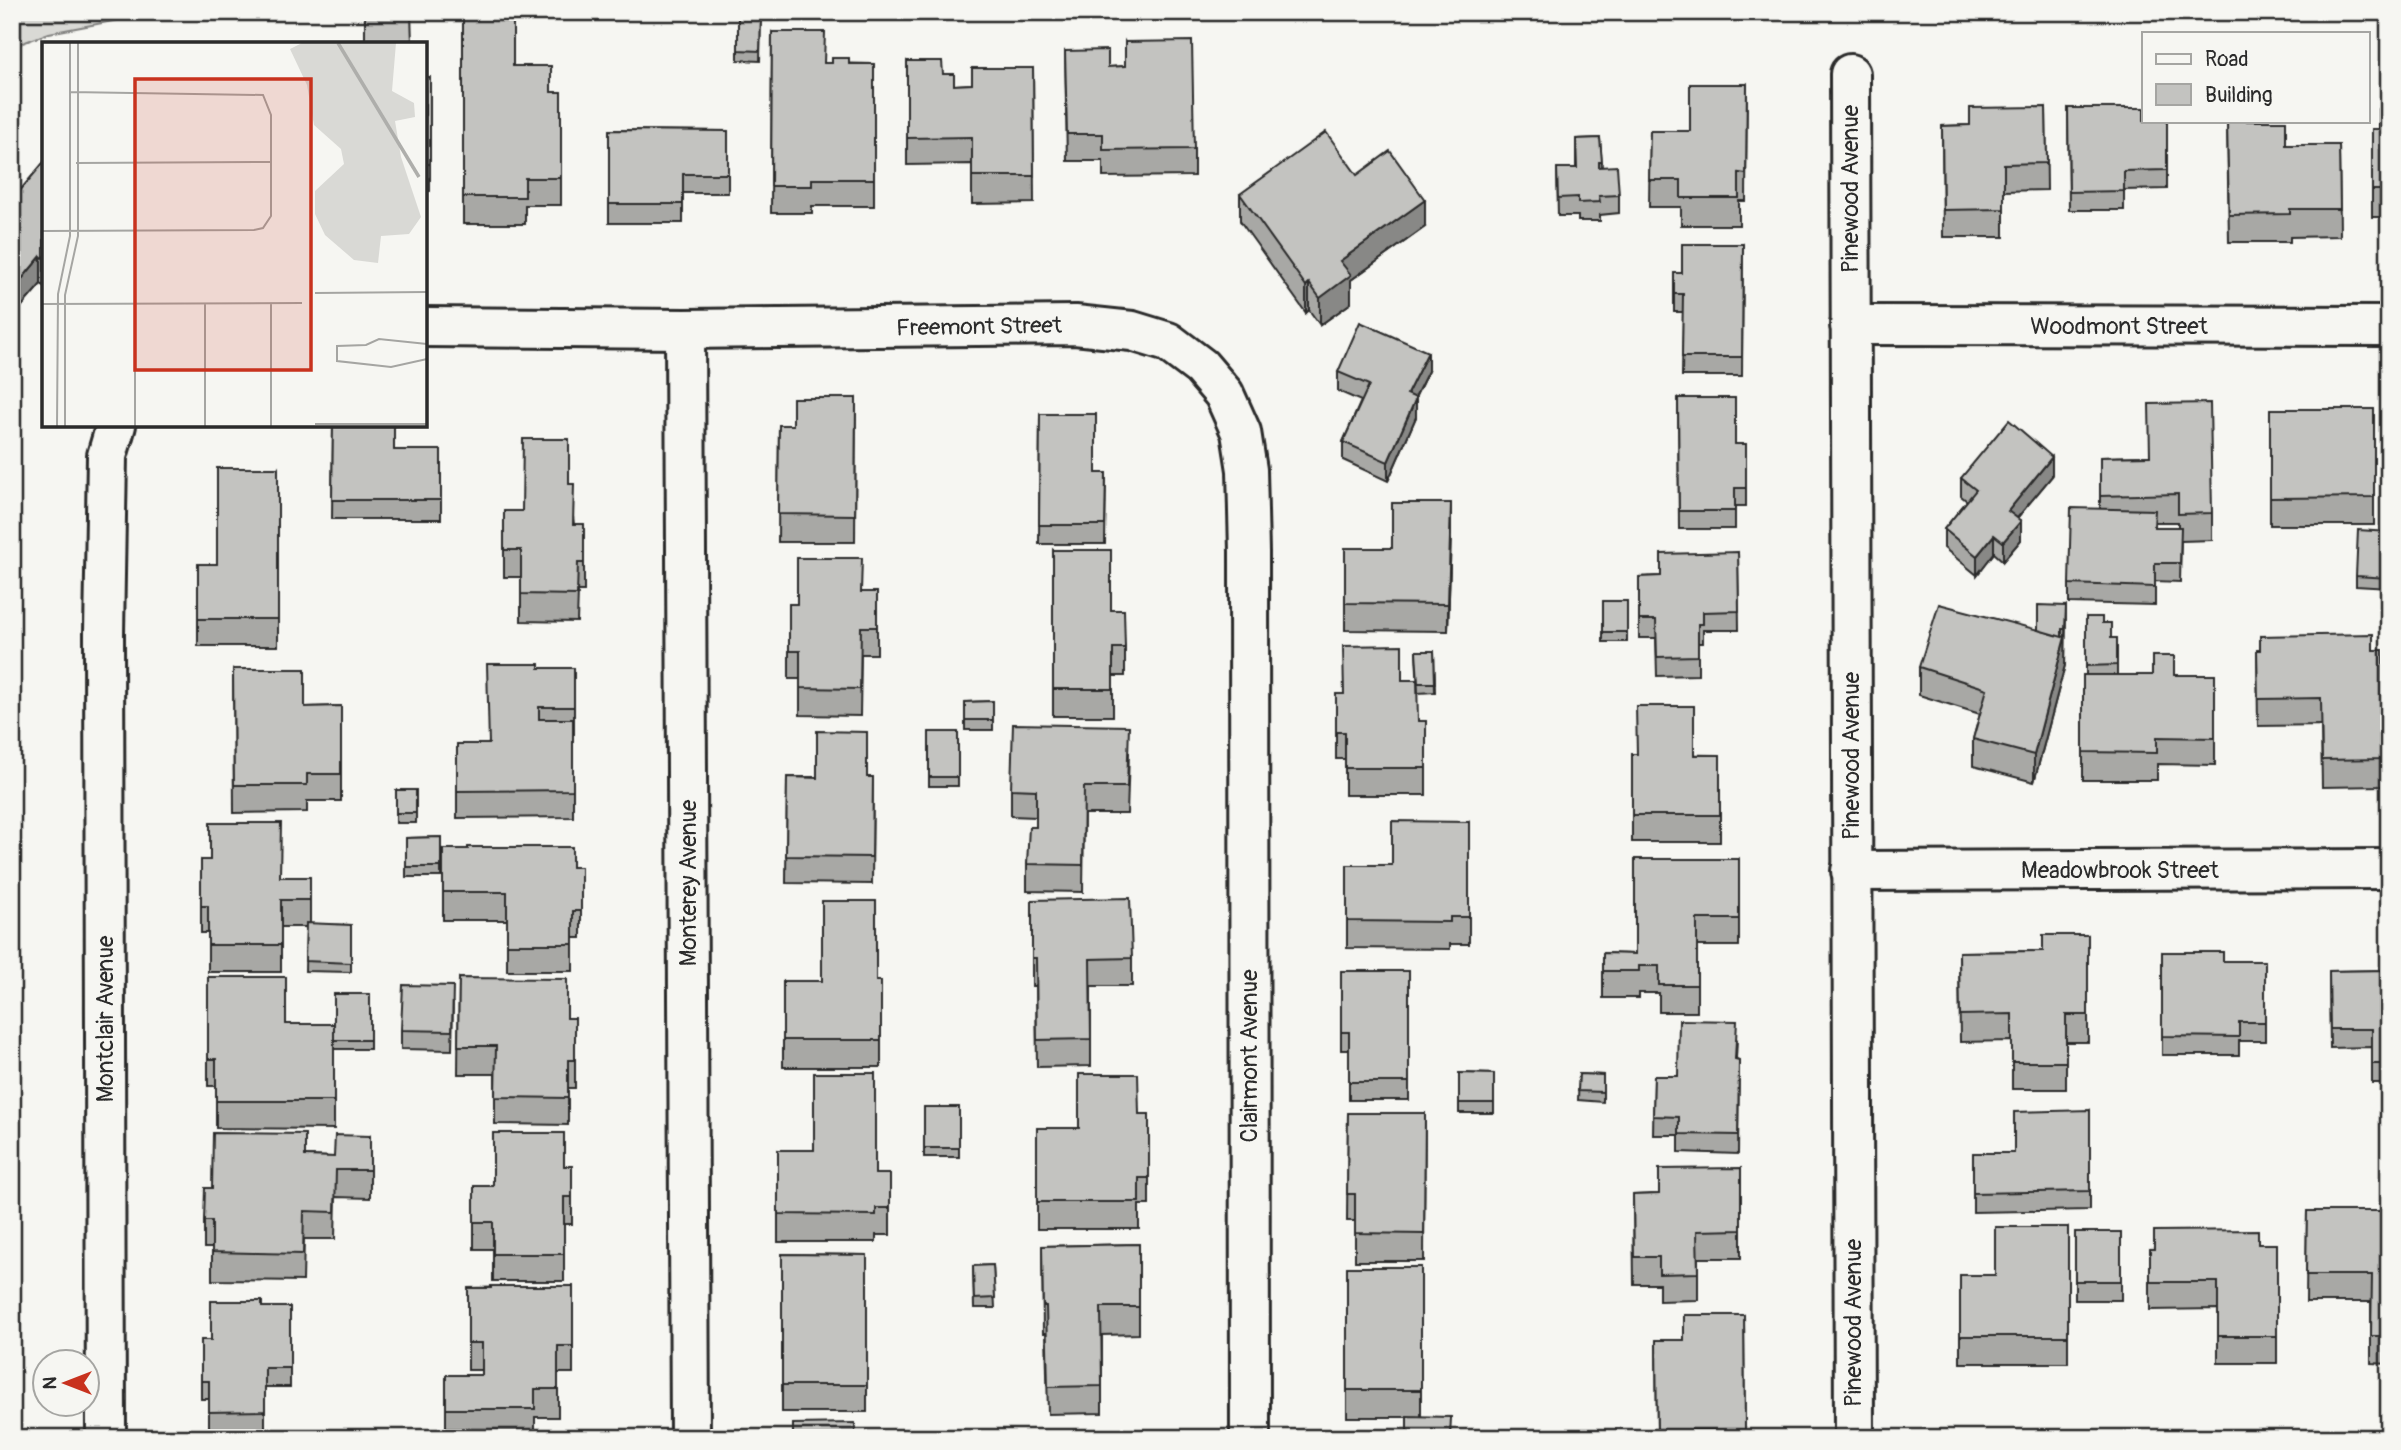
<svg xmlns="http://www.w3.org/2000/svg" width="2401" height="1450" viewBox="0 0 2401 1450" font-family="Pangolin,sans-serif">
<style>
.green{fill:#d9d9d5;stroke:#828280;stroke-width:2}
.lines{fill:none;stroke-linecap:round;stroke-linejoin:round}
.minor-casing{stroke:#2b2b2b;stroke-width:44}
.minor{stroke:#f6f6f2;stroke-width:38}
.wall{fill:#a8a8a5;stroke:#2b2b2b;stroke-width:2;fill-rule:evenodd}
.shaded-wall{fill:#888886;stroke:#2b2b2b;stroke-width:2}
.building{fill:#c3c3c0;stroke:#2b2b2b;stroke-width:2}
.labels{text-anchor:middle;stroke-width:5;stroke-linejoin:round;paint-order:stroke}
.street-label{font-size:23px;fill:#2b2b2b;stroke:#f6f6f2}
.inset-river{fill:none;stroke:#aeaeab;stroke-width:3.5}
.inset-road{fill:none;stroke:#a5a5a2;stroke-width:2}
.view{fill:#c8321e;fill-opacity:0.15;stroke:#c8321e;stroke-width:3.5}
.inset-edge{fill:none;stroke:#2b2b2b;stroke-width:3.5}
</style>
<rect width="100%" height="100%" fill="#f6f6f2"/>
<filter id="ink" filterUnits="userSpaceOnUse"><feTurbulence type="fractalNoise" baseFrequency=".0143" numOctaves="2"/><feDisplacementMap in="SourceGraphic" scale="14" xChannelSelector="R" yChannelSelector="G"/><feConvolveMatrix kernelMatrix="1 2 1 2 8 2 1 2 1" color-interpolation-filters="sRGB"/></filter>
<g filter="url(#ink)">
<!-- green -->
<path class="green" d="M12,12h149l-112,21 -37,14z"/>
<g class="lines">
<!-- minor casing -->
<g class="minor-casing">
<g id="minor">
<path d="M1850,74l4,1364"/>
<path d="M1850,325l539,1"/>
<path d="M425,327l260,2 390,-4 57,6 36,11 33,25 23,27 17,38 6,38 2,82 1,886"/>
<path d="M685,329l5,1109"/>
<path d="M1851,871l538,-2"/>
<path d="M106,1438l-2,-804 3,-178 9,-31"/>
</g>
</g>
<!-- minor -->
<use href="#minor" class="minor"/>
</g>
<!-- wall -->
<g class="wall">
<path d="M463,12l50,54 38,26h10v113h-36v19h-62z"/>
<path d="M738,12h23l-1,49 -22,-1z"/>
<path d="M772,32l53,31 49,1v142h-62v7h-41z"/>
<path d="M1125,42l69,107v27l-91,1v-16h-36l-2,-110 43,16 17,-1z"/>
<path d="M907,61l36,13 11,11 18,-1 61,-16 1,135 -62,1v-40l-65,1z"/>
<rect x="425" y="77" width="5" height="114"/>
<path d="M1747,84l-1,117h-7v24h-58v-18h-32l1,-76h40z"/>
<path d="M2046,107l1,83 -43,1v46h-61l-1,-111 28,-1z"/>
<path d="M2068,108l99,13v68l-43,1v20h-55z"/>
<path d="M2389,109v108h-17v-88h7z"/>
<path d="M2227,121l59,24h53l1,91 -50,1v5h-61z"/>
<path d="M609,130l119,1v62h-45v30h-74z"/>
<path d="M1600,138l2,29 17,28v18l-19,2v6h-22v-5h-20l-1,-48h19v-29z"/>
<path d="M44,162v124l-3,-2 -25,29 -4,-3v-122l6,5z"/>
<path d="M1357,175l68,52 -74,53v23l-31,22 -11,-15 -3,3 -66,-92v-27z"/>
<path d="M1743,244l-1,132h-60l1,-64h-9v-39h8z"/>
<path d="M1428,371l-13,27 1,19 -28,64 -45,-21v-18l18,-41 -23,-10v-19z"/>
<path d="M856,398l-1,144h-77l1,-117h14z"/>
<path d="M1678,398l57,46h11v62h-11v23h-56z"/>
<rect x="2270" y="409" width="104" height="116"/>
<path d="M1040,414l56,59h10l-1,71h-66z"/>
<path d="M333,425l61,25h47v69h-109z"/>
<path d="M2149,456l63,57v27l-31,1 -1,41 -25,-1v24l-86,-2v-19l31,-75v-52zM2155,522h23v5h-23z"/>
<path d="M278,468v178h-80v-82h19z"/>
<path d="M2052,476l-35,42 4,22 -18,21 -9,-8 -17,22 -33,-27v-19l23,-28 -6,-5v-18z"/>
<path d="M569,484l5,40h10v67h-6l-1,31 -56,-1v-44h-17v-66h18z"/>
<path d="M1451,530l-3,101 -103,-1v-82h47z"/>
<path d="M2389,532v56l-33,-2v-10z"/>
<path d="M1053,550l58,60 14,38v28h-12v40h-60z"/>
<path d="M1738,552l1,78h-36v13h-5v32l-41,1 -1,-38h-17v-61l22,-1z"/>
<path d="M861,592h16v62h-16l-1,62 -60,-1v-36h-11v-75h8z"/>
<rect x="1603" y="601" width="24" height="41"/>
<path d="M2066,606l-1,59 -31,117 -61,-16v-27l7,-25 -61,-19v-28l119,-37z"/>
<path d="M2086,617l16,6 9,15h6v37h98v90l-58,-1v16h-74v-105h3z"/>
<path d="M2260,636l113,14h10l1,136 -62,1 -1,-62 -63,1 -1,-76h3z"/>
<path d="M1416,651h18l1,41 -17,1z"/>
<path d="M539,668h35v66h-1v83l-116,1v-74h31z"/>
<path d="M233,669l72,38 36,-1v95h-34v11l-73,1z"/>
<path d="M1402,680l16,41h8v74h-81v-36h-9v-65h7z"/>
<path d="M993,701v29h-28v-28z"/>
<rect x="929" y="732" width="29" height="54"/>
<path d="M1129,753l-2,61h-43l-1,78 -56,-1v-27l9,-37v-10l-25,-1v-27z"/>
<path d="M1632,754l88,1v87h-88z"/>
<path d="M787,777h86l-1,107 -86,-1z"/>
<rect x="396" y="790" width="20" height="33"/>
<path d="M1469,822v122h-19v5l-103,-1v-83h45z"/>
<path d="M441,837v40h-35v-39z"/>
<path d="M443,849l129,18h9v71h-8v33h-66v-51h-64z"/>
<path d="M1739,859v87h-42v66h-38v-19h-20v5h-36v-45l32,1z"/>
<path d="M201,860l79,17h30v47l41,1v47l-46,-1 1,-44h-25v45h-73v-39h-7z"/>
<path d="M1032,900l100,58v28h-41v80l-54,1 -1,-81h-4z"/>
<path d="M2088,935v107h-22v47h-54v-48l-52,1 -1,-90 84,-1z"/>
<path d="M2162,952l61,9h42v80h-26v14h-77z"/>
<path d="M2389,970v113h-17v-36l-42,1 -1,-77z"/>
<path d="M1341,971h68v129h-60v-50h-8z"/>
<path d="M208,977l78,47h48v105l-118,-1v-42h-8z"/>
<path d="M459,978l108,40h8v70h-7v37l-73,-1v-50h-37z"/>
<rect x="783" y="981" width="98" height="86"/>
<rect x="334" y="994" width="36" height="55"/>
<path d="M453,1004l-1,46 -51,-1v-19z"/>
<path d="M1737,1040l-1,19 3,1 -1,94 -59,-2v-17h-26l1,-59h24z"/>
<path d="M1459,1073l35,1v39h-35z"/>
<path d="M1579,1074l24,1v27l-25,-2z"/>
<rect x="924" y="1107" width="35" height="50"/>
<path d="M2090,1110v100l-117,2v-59h41z"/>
<path d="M1348,1113h77l-1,148h-69v-40h-8z"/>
<path d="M1139,1114h10v91h-10v24h-102v-101h42z"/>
<path d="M370,1136v62l-34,-1 -1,42h-31l-1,42 -91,-1v-32h-8v-27l8,-33 93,-32 29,1z"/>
<path d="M778,1150l97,24h15v61h-14v7h-98z"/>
<path d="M564,1166h8v58h-8v57h-71v-32h-19v-63h19z"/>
<path d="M1741,1168v90h-43v42l-39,1v-17h-25l-1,-89 26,-1z"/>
<path d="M2307,1211h82v153l-18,-1v-61h-65z"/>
<path d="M2068,1227v136h-108v-88h35z"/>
<rect x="2075" y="1232" width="46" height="68"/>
<path d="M1139,1244v90l-37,1v78l-54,1 -2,-81h-3l-1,-87z"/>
<path d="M2258,1244h19v119h-59v-54l-68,1v-61z"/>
<path d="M782,1254l85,1v157h-85z"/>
<path d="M993,1265l2,43h-21l-1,-42z"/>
<path d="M1347,1267h74v149l30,22 -44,-21h-60z"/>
<path d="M573,1286v87h-15v44h-23v20h-89v-62h36v-5h-14v-82z"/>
<path d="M262,1307h28v80h-25v43l-56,1v-32h-8v-59h10z"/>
<path d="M1744,1315l1,123h-88l-1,-98h28z"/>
</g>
<!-- shaded-wall -->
<g class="shaded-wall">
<path d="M1425,200v27l-74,53v23l-31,22v-27l20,-37z"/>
<path d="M41,256v28l-25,29v-27z"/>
<path d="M1309,283v27l-3,3v-27z"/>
<path d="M1428,352v19l-21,42v-19z"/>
<path d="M1416,398v19l-28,64v-19z"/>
<path d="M2052,457v19l-44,53v-18z"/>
<path d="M1451,503v27l-3,101v-27z"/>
<path d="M2021,521v19l-18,21v-19z"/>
<path d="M1994,535v18l-17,22v-19z"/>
<path d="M2066,606l-1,59 -31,117v-27l31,-118z"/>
</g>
<!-- building -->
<g class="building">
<path d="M365,12h46l1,32h-47z"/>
<path d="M463,12h50v54h38v26h10v86h-36v19h-62z"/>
<path d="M738,12h23l-1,39 -22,-1z"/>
<path d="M772,32h53l-1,31h8v-5h17v6h25v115h-62v7h-41z"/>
<path d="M1192,41l2,108 -91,1v-16h-36l-2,-83 43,-1v17l17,-1v-24z"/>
<path d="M907,61h35l1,13h11v11l18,-1v-16h61l1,108h-62v-39l-65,1z"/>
<rect x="425" y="77" width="5" height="87"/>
<path d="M1690,84h57l-1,90 -7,-1v25h-58v-18h-32l1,-49h40z"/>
<path d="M2046,107l1,56 -43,1v45l-61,1 -1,-84 28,-1v-17z"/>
<path d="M2068,108h76v13h23v49l-43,1v20l-55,1z"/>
<path d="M2379,109h10v81h-17v-61h7z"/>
<path d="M2227,121h59v24h53l1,64h-50v5l-61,1z"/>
<path d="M609,130l119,1v43h-45v30h-74z"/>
<path d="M1326,132l31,43 33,-24 35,49 -85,61 11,14 -31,23 -11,-15 -3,3 -66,-92z"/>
<path d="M1600,138l2,24h-3v5l18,-1 2,29 -20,1 1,6 -22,1v-6l-20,1 -1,-30h20l-1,-29z"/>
<path d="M44,162v97l-3,-3 -25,30 -4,-3v-95l6,5z"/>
<path d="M1682,244h61l-1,113h-60l1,-63h-9v-21h8z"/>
<path d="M1360,322l68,30 -21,42 9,4 -28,64 -45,-20 26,-57 -31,-13z"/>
<path d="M793,398h63l-1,117 -77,-1 1,-89h14z"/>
<path d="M1678,398h57v46h11v44h-11v23h-56z"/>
<path d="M2210,403l2,110 -34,1v-20l-78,2v-39l50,-1 -1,-52z"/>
<path d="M2270,409h104v88l-104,1z"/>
<path d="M1040,414h56v59h10l-1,52h-66z"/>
<path d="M2009,420l43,37 -44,54 13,10 -18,21 -9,-7 -17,21 -33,-27 32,-39 -15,-12z"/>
<path d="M333,425h61v25h47v50h-109z"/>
<path d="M523,439h46v45h5l-1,40h11v39h-6l-1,32 -56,-1v-44h-17v-39h18z"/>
<path d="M217,468h61v151h-80v-55h19z"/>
<path d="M1392,503h59l-3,101 -103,-1v-55h47z"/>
<path d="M2071,508l84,2 -1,17h27l-1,36h-25v24l-86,-3z"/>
<path d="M2358,530l31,2v46l-33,-2z"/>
<path d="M1053,550h58v60h13l1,38h-12v41h-60z"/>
<path d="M1738,552l1,59 -36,1v12h-5v32l-41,1 -1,-37h-17v-43l22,-1v-22z"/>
<path d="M797,558h65l-1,34h16v35h-16l-1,62 -60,-1v-37h-11v-47h8z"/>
<rect x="1603" y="601" width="24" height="31"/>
<path d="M1939,604l126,33 -31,118 -61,-16 14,-50 -68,-22z"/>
<path d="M2038,605l28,1 -1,23h-3v8l-24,-7z"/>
<path d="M2086,617h16v6h9v15h6v27l-31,1z"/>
<path d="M2373,634v16h10l1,109 -62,1 -1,-62 -63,1 -1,-49h3v-14z"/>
<path d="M1402,645v35h15l1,41h8v47h-81v-36h-9v-38h8l-1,-48z"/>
<path d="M1416,651h18l1,32h-17z"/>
<path d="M2152,656h22v19h41v63l-58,-1v16l-74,-1v-77h69z"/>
<path d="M487,664h52v4h35v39h-35v12h34v71l-116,1v-47h32z"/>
<path d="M233,669h72v38l36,-1v68h-34v11h-73z"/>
<path d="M993,701v19h-28v-18z"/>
<path d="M1636,706h58v49h26v60h-88v-61h5z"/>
<path d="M1013,724l116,2 -2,61h-43l-1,78 -56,-1 2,-37h7v-37l-25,-1z"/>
<path d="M817,731l50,1v45h6l-1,80 -86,-1 1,-79 30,1z"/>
<rect x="929" y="732" width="29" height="45"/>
<rect x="396" y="790" width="20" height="23"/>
<path d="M1392,821l77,1v95h-19v5l-103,-1v-56h45z"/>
<path d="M210,823h71l-1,54h30v23h-29v45h-73v-39h-7v-46h9z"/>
<path d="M441,837v30h-35v-29z"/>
<path d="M468,847h104v20h9v44h-8v33h-66v-52h-64v-43h25z"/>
<path d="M1635,859h104v60h-42v66h-38v-19h-20v5h-36v-18l32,1z"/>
<path d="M1130,898l2,60 -42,1 1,80 -54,1 -1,-82h-4v-58z"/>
<path d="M822,901h54v80h5v59h-98v-59h39z"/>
<path d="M306,923l45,2v38l-46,-2z"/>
<path d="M2043,935h45v80h-22v47h-54v-48l-52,1 -1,-63 84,-1z"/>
<path d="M2162,952h61v9h42v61h-26v15l-77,-1z"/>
<path d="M2389,970v94h-17v-35h-42l-1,-58z"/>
<path d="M1341,971h68v111h-60v-50h-8z"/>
<path d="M208,977h78v47h48v77h-118v-42h-8z"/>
<path d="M459,978l108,1v39h8v42h-7v38l-73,-1 1,-51h-38z"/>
<path d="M403,985l50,1 -1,45 -51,-1z"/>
<rect x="334" y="994" width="36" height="46"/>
<path d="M1679,1020l58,1 -2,38 4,1 -1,75 -59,-1v-17l-26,-1 1,-40h24z"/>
<path d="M814,1073h61v101h15v34h-14v7l-98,-1v-64h36z"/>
<path d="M1459,1073l35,1v29h-35z"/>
<path d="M1079,1074h59l1,40h10v64h-10v24h-102v-74h42z"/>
<path d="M1579,1074l24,1v17l-25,-1z"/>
<rect x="924" y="1107" width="35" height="41"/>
<path d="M2090,1110v81l-117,2v-40h41v-41z"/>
<path d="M1348,1113h77l-1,121 -69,-1v-39h-8z"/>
<path d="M213,1133l92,1v22l29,1 1,-22 35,1v34h-34l-1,42 -31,-1 -1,43 -91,-2v-31h-8l1,-33h7z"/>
<path d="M493,1133h71v33h8v31h-8v57h-71v-32h-19v-36h19z"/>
<path d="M1741,1168v62l-44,1 1,42 -39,1v-17h-25l-1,-62 26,-1v-25z"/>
<path d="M2307,1211h82v125h-18l1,-61h-66z"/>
<path d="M1995,1227h73v109h-108v-61h35z"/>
<path d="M2258,1230v14h19v92h-59v-54h-68v-33h4v-18z"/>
<rect x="2075" y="1232" width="46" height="49"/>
<path d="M1139,1244v63h-38l1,79 -54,1 -2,-81h-3l-1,-60z"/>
<path d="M782,1254l85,1v130h-85z"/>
<path d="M993,1265l2,33 -21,1 -1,-33z"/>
<rect x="1347" y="1267" width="74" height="123"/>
<path d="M491,1286h82v60h-15v43h-23v20h-89v-34h36v-32h-14v-55h23z"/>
<path d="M211,1301h51v6h28v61h-25v43l-56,1v-31h-8v-41h10z"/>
<path d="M1684,1315h60l1,115h-88l-1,-90h28z"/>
<path d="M1407,1416l44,1 -1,21h-43z"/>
<path d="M855,1423v15h-62v-14z"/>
<path d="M1120,1436v2h-60z"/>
</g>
</g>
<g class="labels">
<!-- street labels -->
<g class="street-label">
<text transform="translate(1850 189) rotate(-90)" y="8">Pinewood Avenue</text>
<text transform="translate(979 326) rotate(-1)" y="8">Freemont Street</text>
<text x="2119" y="334">Woodmont Street</text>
<text transform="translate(1851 756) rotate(-90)" y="8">Pinewood Avenue</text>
<text x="2120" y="878">Meadowbrook Street</text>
<text transform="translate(688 883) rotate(-90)" y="8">Monterey Avenue</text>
<text transform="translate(105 1019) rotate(-90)" y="8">Montclair Avenue</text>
<text transform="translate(1249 1056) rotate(-90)" y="8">Clairmont Avenue</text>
<text transform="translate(1853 1323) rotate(-90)" y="8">Pinewood Avenue</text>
</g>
</g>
<!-- overview -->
<g transform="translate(42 42)">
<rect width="385" height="385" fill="#f6f6f2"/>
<path d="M260,1h94l-4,48 22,12 1,14 -20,4 6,36 20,60 -12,17 -28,2 -3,27 -24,-3 -29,-25 -10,-21v-23l29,-27 -3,-15 -27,-24 -7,-40 -17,-36z" fill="#d9d9d5"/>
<path class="inset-river" d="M296,1l81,134"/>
<path class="inset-road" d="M34,121l195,-1M0,189l212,-1 9,-2 8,-12v-101l-8,-20 -193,-3M273,251l112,-1M0,262l260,-1M93,262v122M163,262v122M385,302l-48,-5 -13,6 -29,1v15l54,6 36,-8M273,382h112M15,384l1,-132 12,-58v-193M23,384v-131l13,-59v-193M229,384v-123"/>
<path class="view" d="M93,37h176v291h-176z"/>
<rect width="385" height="385" class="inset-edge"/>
</g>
<!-- margin -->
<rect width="2401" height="1450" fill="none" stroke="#f6f6f2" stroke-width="42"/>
<rect x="21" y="21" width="2359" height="1408" fill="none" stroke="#2b2b2b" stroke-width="2.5" filter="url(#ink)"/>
<!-- legend -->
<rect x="2142" y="32" width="228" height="91" fill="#f6f6f2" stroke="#a5a5a2" stroke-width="2"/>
<rect x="2156" y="54" width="35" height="10" fill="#f6f6f2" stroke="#a5a5a2" stroke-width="2"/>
<text x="2205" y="66" font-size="21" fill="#2b2b2b">Road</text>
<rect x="2156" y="84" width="35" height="21" fill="#c3c3c0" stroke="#a5a5a2" stroke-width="2"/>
<text x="2205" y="102" font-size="21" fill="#2b2b2b">Building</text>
<!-- north arrow -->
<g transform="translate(66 1383) rotate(270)"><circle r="33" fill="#f6f6f2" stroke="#a5a5a2" stroke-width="2"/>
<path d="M0-5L12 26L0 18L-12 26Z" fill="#c8321e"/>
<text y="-10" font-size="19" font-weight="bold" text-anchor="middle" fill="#2b2b2b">N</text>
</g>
</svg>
